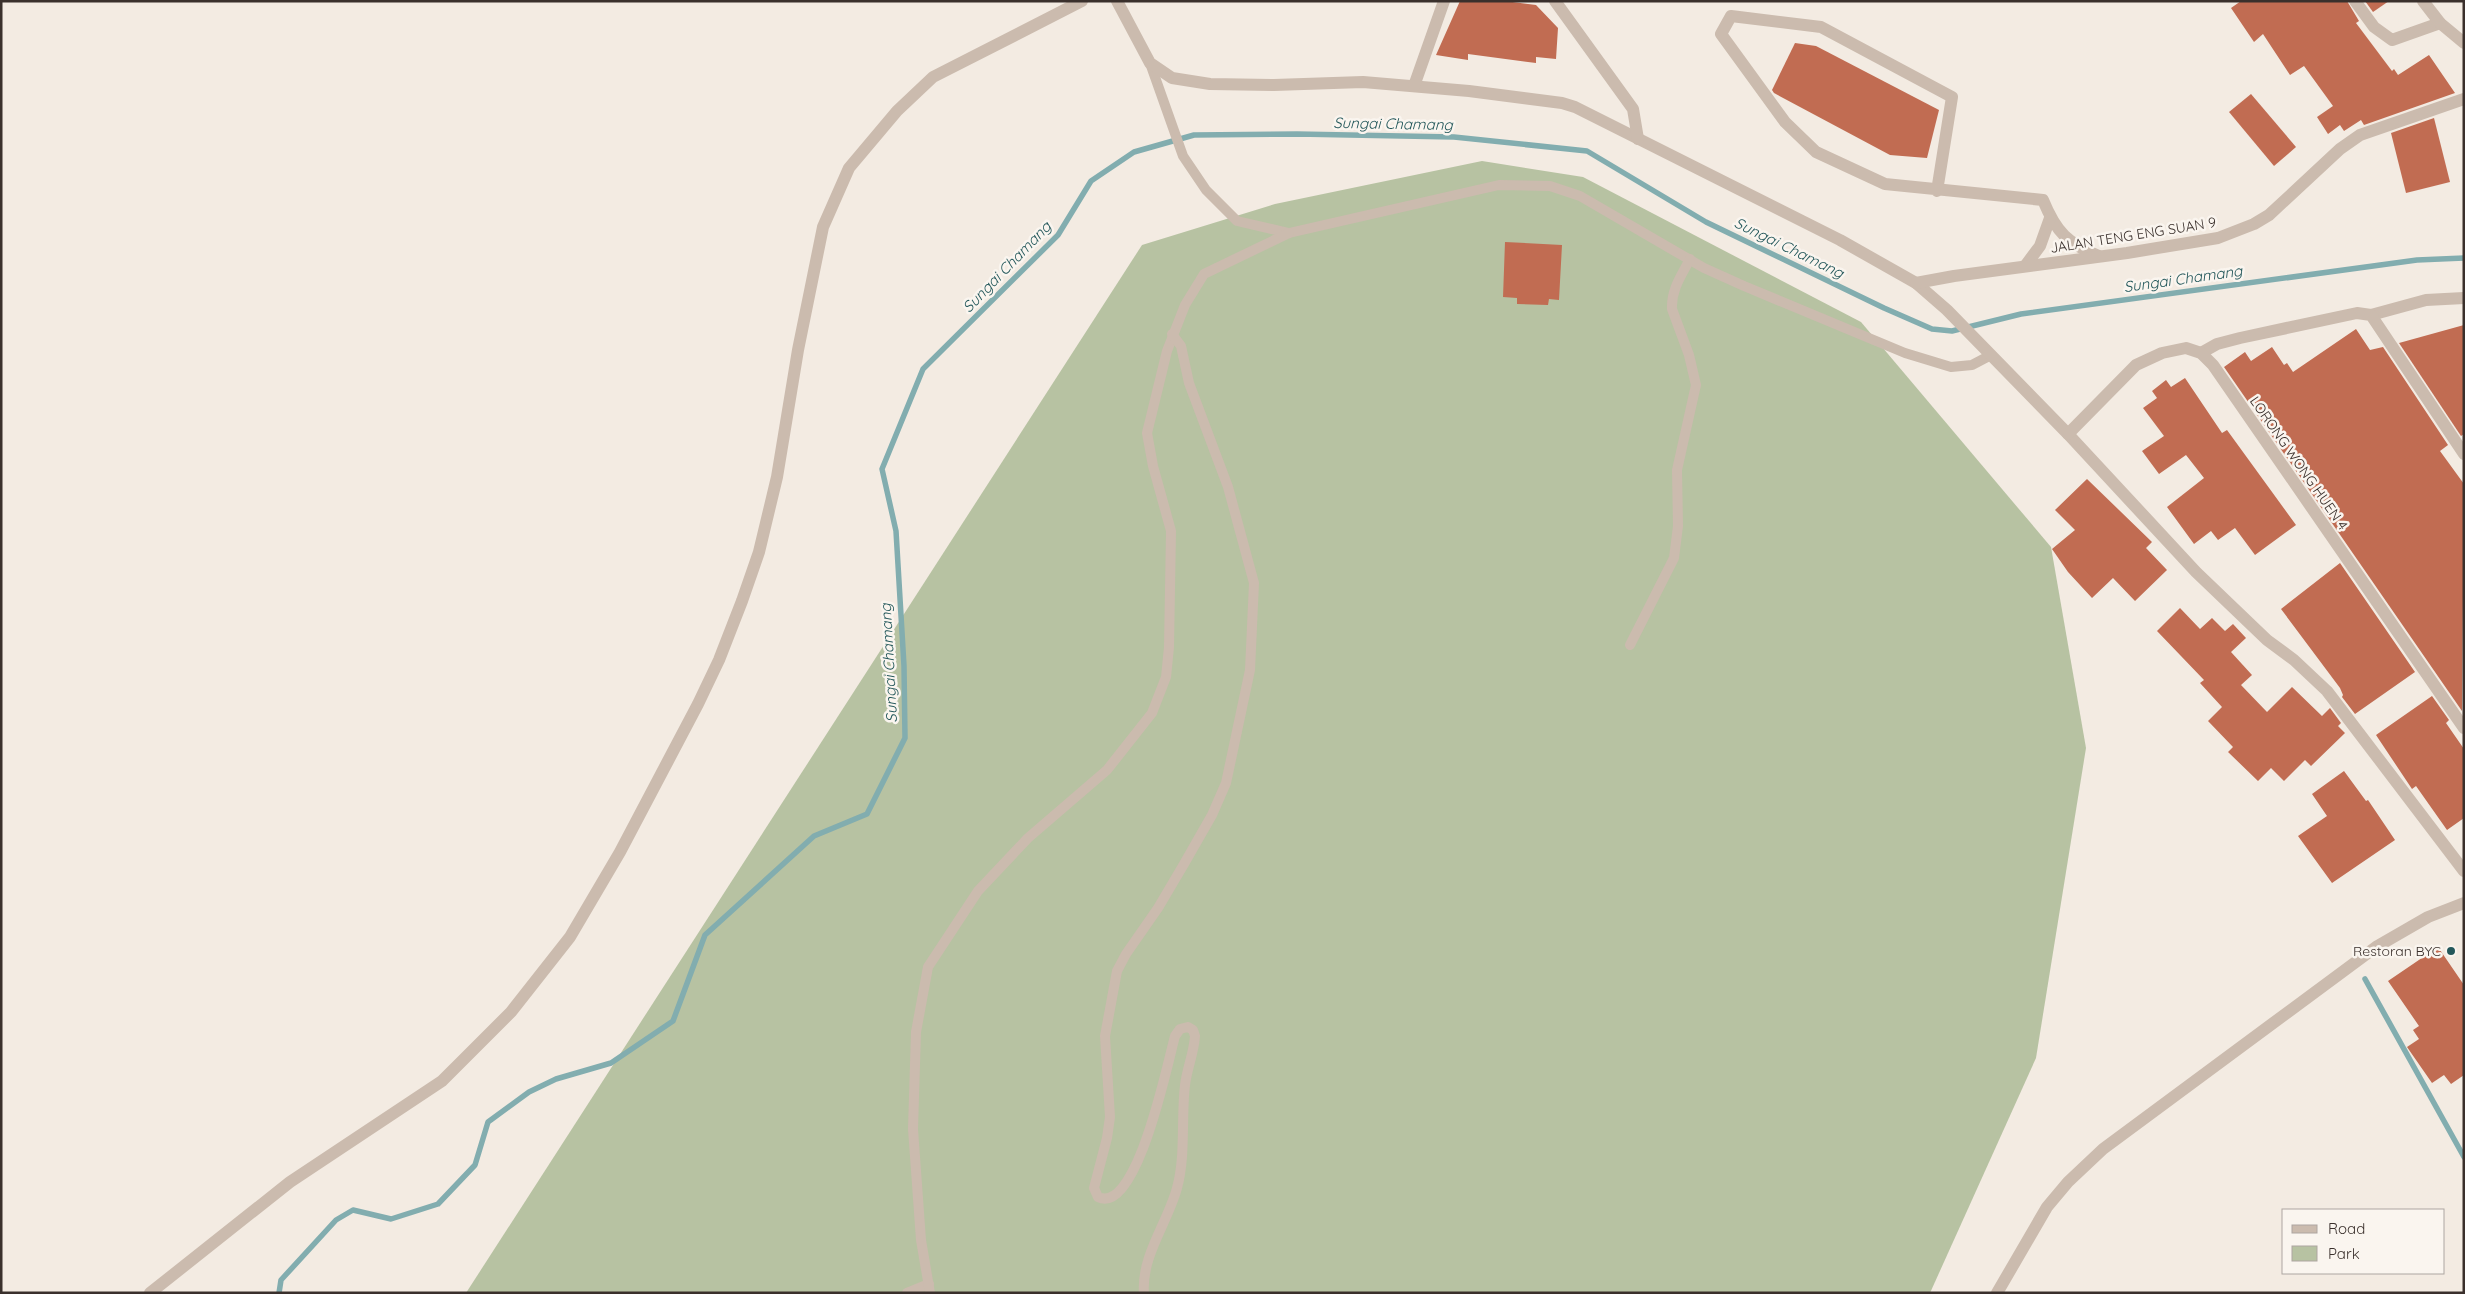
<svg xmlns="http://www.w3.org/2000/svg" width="2465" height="1294" viewBox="0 0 2465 1294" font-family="Quicksand,sans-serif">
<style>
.green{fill:#b7c2a2}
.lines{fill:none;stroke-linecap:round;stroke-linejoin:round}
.stream{stroke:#82adaf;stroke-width:5.5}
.building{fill:#c16c52}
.service{stroke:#cbbbae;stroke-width:10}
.minor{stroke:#cbbbae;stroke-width:12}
.poi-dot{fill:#23575a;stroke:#faf5ef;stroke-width:2}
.labels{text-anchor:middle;stroke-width:5;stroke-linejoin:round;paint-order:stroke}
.street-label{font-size:14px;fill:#3a302c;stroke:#faf5ef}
.poi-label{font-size:14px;fill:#3a302c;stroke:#faf5ef;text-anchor:end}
.water-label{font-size:15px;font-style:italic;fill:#23575a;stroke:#faf5ef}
</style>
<rect width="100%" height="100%" fill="#f3ebe2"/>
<!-- green -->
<path class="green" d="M1482,161l101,16 278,145 190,225 35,201 -50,310 -106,235h-1464l676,-1048 133,-41z"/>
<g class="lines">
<!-- stream -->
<g class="stream">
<path d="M2365,979l99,178"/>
<path d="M279,1293l2,-13 55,-60 17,-10 38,9 47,-15 37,-39 13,-43 41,-30 27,-13 55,-16 62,-42 32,-86 109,-99 53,-22 38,-76 -1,-72 -8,-135 -14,-62 41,-100 135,-134 33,-54 43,-29 60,-17 103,-1 157,3 133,14 119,71 178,86 48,21 20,2 69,-17 396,-54 47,-2"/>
</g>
</g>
<!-- building -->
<g class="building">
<path d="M1460,1h45l31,4 22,23 -2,31 -20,-2v6l-68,-9v6l-32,-5z"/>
<path d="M2241,1h106l12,20 -3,2 36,48 2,-2 4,6 31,-20 26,38 -91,32 -3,-5 -17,11 -4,-6 -12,9 -11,-17 16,-11 -29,-40 -14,9 -27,-41 -9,8 -23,-34z"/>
<path d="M2365,1h24l-16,11z"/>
<path d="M1795,43l21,3 123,64 -12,48 -37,-3 -116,-62 -2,-3z"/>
<path d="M2251,94l45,53 -22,19 -45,-54z"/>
<path d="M2434,118l16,64 -44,11 -15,-60z"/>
<path d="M1505,242l57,3 -3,55 -10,-1 -1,6 -31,-1v-6l-14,-1z"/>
<path d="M2464,325v109l-3,2 -62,-93z"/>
<path d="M2356,329l14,21 13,-3 65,98 -8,6 24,33 -2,227 -238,-344 21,-15 6,9 21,-14 12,18 3,-2 6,9z"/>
<path d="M2185,378l37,55 5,-3 69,95 -41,30 -20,-27 -17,12 -7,-9 -17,13 -27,-37 37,-29 -18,-23 -27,19 -17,-23 22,-15 -21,-28 14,-10 -5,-7 14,-11 5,7z"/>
<path d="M2087,479l65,63 -6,6 21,22 -32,31 -22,-23 -21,20 -24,-26 -16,-23 23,-19 -20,-20z"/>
<path d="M2340,563l75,109 -60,42 -13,-17 1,-2 -3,-7 -59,-79z"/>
<path d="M2180,608l20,21 12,-11 13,13 8,-7 13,14 -15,14 21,23 -11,10 26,27 25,-25 30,29 8,-8 11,15 -3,3 7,7 -34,33 -6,-6 -21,21 -13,-13 -13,13 -30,-29 5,-5 -25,-26 14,-14 -22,-24 4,-3 -47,-49z"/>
<path d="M2432,696l17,24 -3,3 18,26v69l-17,12 -31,-44 -4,3 -36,-54z"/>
<path d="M2344,771l22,30 2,-1 27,40 -63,43 -34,-47 29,-20 -15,-22z"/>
<path d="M2438,947l26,38v90l-13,9 -7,-9 -12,8 -25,-36 12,-8 -6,-9 6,-4 -31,-45z"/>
</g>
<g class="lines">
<!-- service -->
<g class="service">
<path d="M1150,63l33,93 23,34 31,31 52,12 210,-48 51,1 30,10 124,72 40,18 161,67 46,14 21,-2 19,-10"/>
<path d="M1630,645l44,-87 4,-32 -1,-56 19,-85 -7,-30 -17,-46c-1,-19 9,-33 18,-50"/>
<path d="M907,1293l22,-9"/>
<path d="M930,1293l-9,-53 -8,-111 3,-97 12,-65 50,-76 50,-53 79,-68 45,-57 14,-36 3,-30 2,-116 -18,-65 -6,-33 20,-82 18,-46 19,-31 85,-41"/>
<path d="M1144,1293c-3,-37 24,-71 33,-105 9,-33 4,-70 8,-103 2,-17 9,-32 10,-49l-2,-6 -5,-3 -8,2 -5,7c-7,25 -38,180 -77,161l-4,-9 13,-50 3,-21 -5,-81 12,-65 9,-17 32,-46 26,-44 28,-49 14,-32 24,-113 4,-87 -26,-96 -39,-104 -8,-37 -9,-12"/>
</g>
<!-- minor -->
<g class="minor">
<path d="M1117,1l33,62 22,15 38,6 64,1 89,-3 106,9 93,12 13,4 265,133 76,43 31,27 121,124 128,138 71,68 27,20 33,31 137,180"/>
<path d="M1555,1l78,108 5,30"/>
<path d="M2355,1l19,26 18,13 48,-17"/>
<path d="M2423,1l17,22 24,20"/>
<path d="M1414,86l30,-85"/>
<path d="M1937,191l15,-94 -131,-70 -90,-11 -10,18 64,88 31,30 69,32 158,16c13,32 25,44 56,56"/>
<path d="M2025,266l15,-20 10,-28"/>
<path d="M1916,283l38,-7 173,-23 91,-15 36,-14 15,-9 71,-66 20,-14 104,-36"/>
<path d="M2371,315l55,-15 38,-2"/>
<path d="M2201,353l16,-9 23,-6 117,-25 14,2 93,139"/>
<path d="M2068,434l68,-69 26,-12 24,-5 15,5 12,12 251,363"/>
<path d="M150,1293l140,-111 152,-101 69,-69 59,-75 50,-85 78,-148 21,-44 23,-59 17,-49 18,-75 21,-127 25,-123 26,-59 48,-57 36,-34 149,-76"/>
<path d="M1997,1293l50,-86 21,-25 35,-33 273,-202 52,-30 36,-14"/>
</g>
</g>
<!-- markers -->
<circle class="poi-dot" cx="2451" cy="951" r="5"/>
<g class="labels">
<!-- street labels -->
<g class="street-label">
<text transform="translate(2133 235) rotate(-9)" y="5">JALAN TENG ENG SUAN 9</text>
<text transform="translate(2299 463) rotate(55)" y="5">LORONG WONG HUEN 4</text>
</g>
<!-- poi labels -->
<g class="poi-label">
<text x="2441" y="956">Restoran BYC</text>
</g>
<!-- water labels -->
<g class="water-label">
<text transform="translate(1393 124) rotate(1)" y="5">Sungai Chamang</text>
<text transform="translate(1789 248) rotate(26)" y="5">Sungai Chamang</text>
<text transform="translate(1007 267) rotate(-46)" y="5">Sungai Chamang</text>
<text transform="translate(2183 279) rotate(-8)" y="5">Sungai Chamang</text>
<text transform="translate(889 663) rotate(-93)" y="5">Sungai Chamang</text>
</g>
</g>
<!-- border -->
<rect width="2465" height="1294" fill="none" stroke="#3a302c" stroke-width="5"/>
<!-- legend -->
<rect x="2282" y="1209" width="162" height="65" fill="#faf5ef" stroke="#ada6a1"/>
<rect x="2292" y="1225" width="25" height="8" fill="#cbbbae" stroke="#ada6a1"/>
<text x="2328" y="1234" font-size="15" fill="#3a302c">Road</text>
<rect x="2292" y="1246" width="25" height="15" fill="#b7c2a2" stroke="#ada6a1"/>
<text x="2328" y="1259" font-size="15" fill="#3a302c">Park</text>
</svg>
